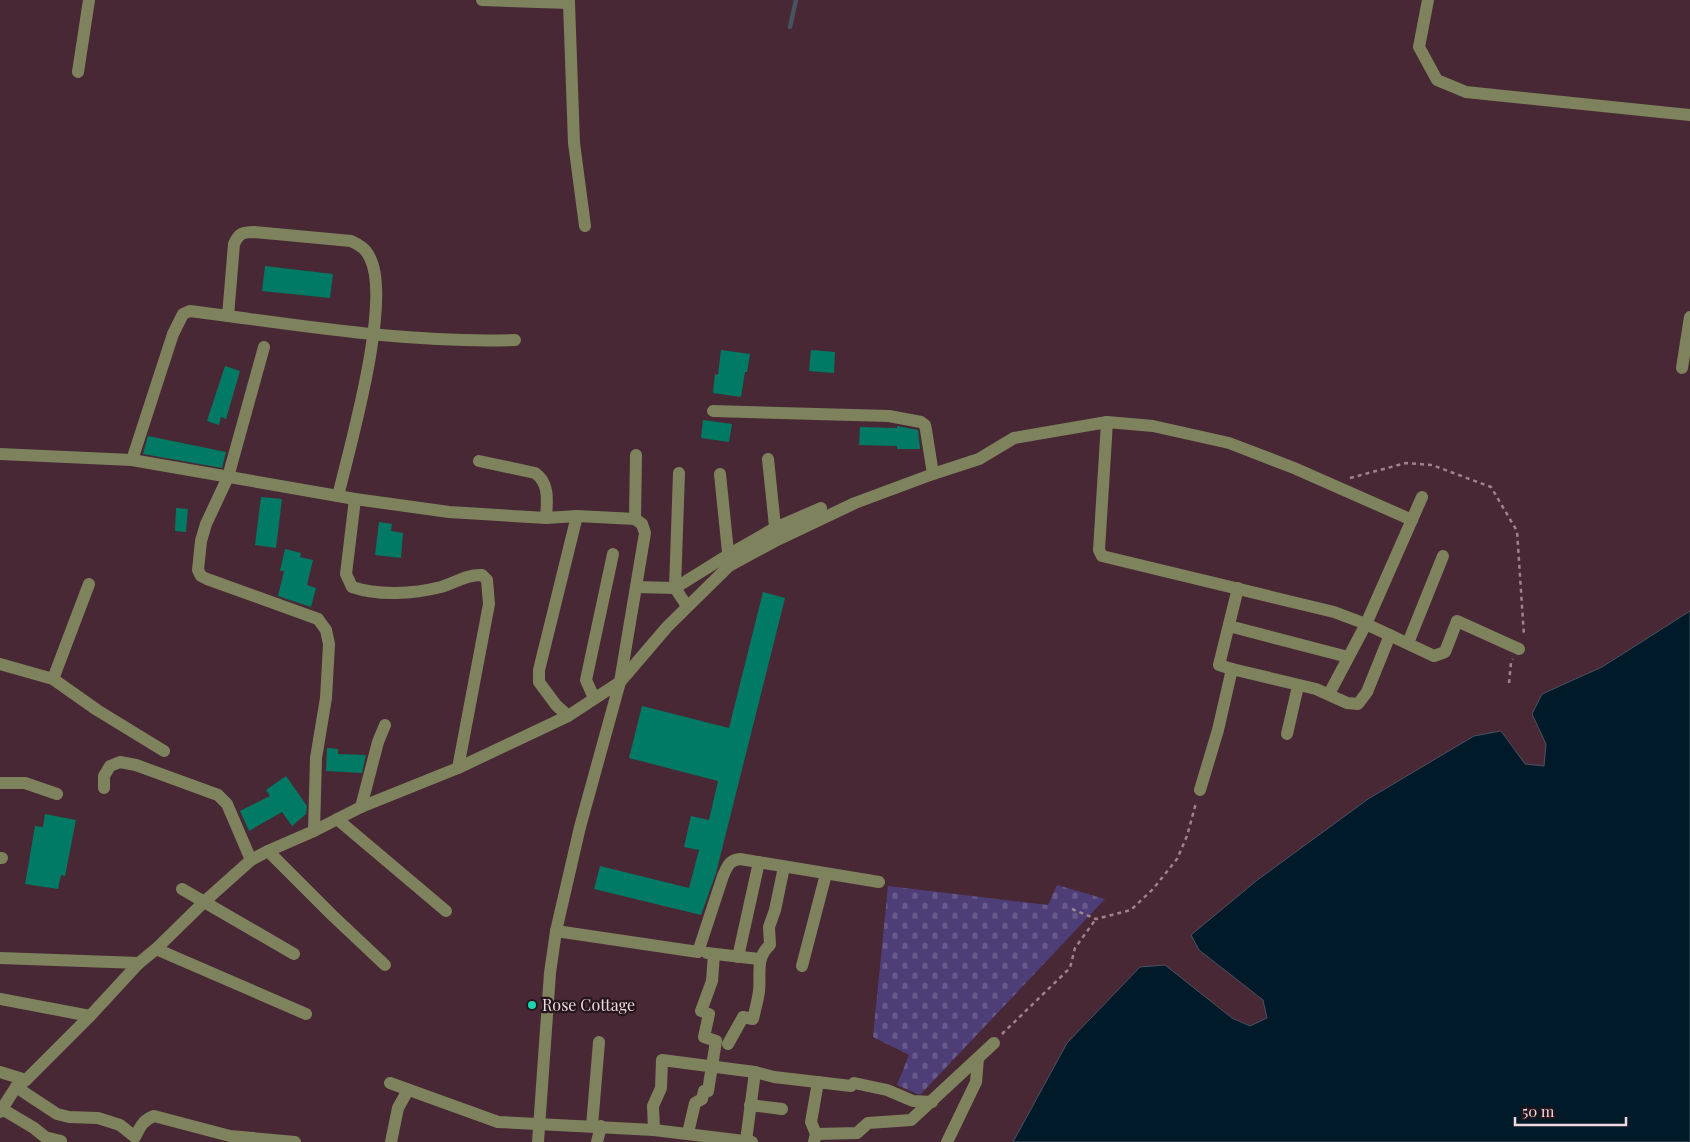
<svg xmlns="http://www.w3.org/2000/svg" width="1690" height="1142" viewBox="0 0 1690 1142" font-family="'Playfair Display',serif">
<style>
.cemetery{fill:url(#cemetery-stones)}
.water{fill:#001a2a;stroke:#485361}
.lines{fill:none;stroke-linecap:round;stroke-linejoin:round}
.stream{stroke:#485361;stroke-width:4.5}
.building{fill:#007a65}
.path{stroke:#9d838d;stroke-width:2.5;stroke-dasharray:4 4;stroke-linecap:butt}
.minor{stroke:#7e835d;stroke-width:12}
.poi-dot{fill:#19d5b2;stroke:#25161c;stroke-width:2}
.labels{text-anchor:middle;stroke-width:4.5;stroke-linejoin:round;paint-order:stroke}
.poi-label{font-size:16px;fill:#efd9e1;stroke:#25161c;text-anchor:start}
</style>
<defs>
<pattern id="cemetery-stones" width="16" height="16" patternUnits="userSpaceOnUse" patternTransform="scale(1.25)"><rect width="16" height="16" fill="#4e3e78"/><path d="M2 7V4a2 2 0 0 1 4 0v3zM10 15v-3a2 2 0 0 1 4 0v3z" fill="#68598b"/></pattern>
</defs>
<rect width="100%" height="100%" fill="#482835"/>
<!-- cemetery -->
<path class="cemetery" d="M1057,885l48,14 -185,196 -23,-10 12,-30 -36,-18 15,-151 160,19z"/>
<!-- water -->
<path class="water" d="M1690,611v531h-677l54,-99 73,-76 25,-2 67,53 18,8 17,-8 -4,-18 -64,-50 -8,-15 65,-54 112,-82 106,-63 27,-5 24,33 19,2 2,-22 -14,-30 10,-20 60,-27z"/>
<g class="lines">
<!-- stream -->
<path class="stream" d="M790,27l6,-27"/>
</g>
<!-- building -->
<g class="building">
<path d="M265,266l68,8 -3,24 -68,-7z"/>
<path d="M721,350l29,4 -3,18h-2l-4,25 -28,-4 2,-19 3,1z"/>
<path d="M811,350l24,2 -1,21 -25,-2z"/>
<path d="M225,366l15,5 -14,48 -5,-2 -2,8 -12,-4z"/>
<path d="M703,420l29,4 -3,18 -28,-4z"/>
<path d="M897,426l21,4 2,19h-23v-3l-38,-1 1,-18 37,1z"/>
<path d="M148,436l78,16 -4,16 -79,-14z"/>
<path d="M261,497l21,2 -6,49 -21,-3z"/>
<path d="M176,508l12,1 -2,23 -11,-1z"/>
<path d="M379,522l13,2 -1,7 12,2 -2,25 -26,-3z"/>
<path d="M285,549l16,4 -1,4 13,3 -6,25 9,3 -5,19 -33,-11 6,-25h-4z"/>
<path d="M763,592l22,6 -69,275 -15,42 -107,-26 6,-23 89,22 10,-38 -15,-3 7,-31 18,4 9,-39 -89,-23 13,-52 87,22z"/>
<path d="M327,748l11,1v5l28,1 -4,18 -36,-2z"/>
<path d="M286,776l21,30 -1,8 -14,12 -10,-14 -33,19 -9,-20 30,-15 -4,-6z"/>
<path d="M45,814l31,6 -11,56 -4,-1 -3,14 -33,-5 10,-58 8,1z"/>
</g>
<g class="lines">
<!-- path -->
<g class="path">
<path d="M1350,478l56,-15 26,2 59,22 26,44 7,105"/>
<path d="M1509,683l2,-20 2,-4"/>
<path d="M1072,909l24,10 35,-9 22,-21 24,-30 10,-23 9,-33"/>
<path d="M1002,1034l68,-66 5,-20 21,-29"/>
</g>
<!-- minor -->
<g class="minor">
<path d="M482,0l87,3v-3"/>
<path d="M1428,0l-9,47 18,33 29,12 224,23"/>
<path d="M569,3l5,140 11,83"/>
<path d="M78,72l11,-72"/>
<path d="M228,316c96,13 189,27 287,24"/>
<path d="M264,347l-36,130 -22,47 -5,17 -3,29 3,6 6,3 111,40 8,11 3,14 -3,54 -10,60 -2,73"/>
<path d="M1682,368l8,-51"/>
<path d="M713,411l176,5 32,6 4,3 1,5 7,44"/>
<path d="M1107,422l46,4 76,17 65,25 118,52"/>
<path d="M0,454l132,6 223,39 94,13 97,6 31,-2 58,3 7,5 3,9 -25,149 -40,145 -24,104 -6,42 -12,169"/>
<path d="M768,459l8,77"/>
<path d="M132,460l41,-126 10,-20 7,-3 38,5 6,-72c5,-11 9,-12 20,-12l97,9c9,4 15,8 19,17 22,43 -20,188 -32,238"/>
<path d="M479,461l56,12c15,10 12,29 11,45"/>
<path d="M720,474l9,88"/>
<path d="M355,499l-9,75 6,13c27,9 61,7 89,0 14,-4 26,-13 41,-12l5,5 2,24 -31,164"/>
<path d="M635,519l1,-64"/>
<path d="M636,587l39,1 4,-115"/>
<path d="M687,606l-12,-18 53,-33 47,-27 46,-20"/>
<path d="M1229,626l119,31"/>
<path d="M1408,643l35,-87"/>
<path d="M0,664l53,15 44,31 67,41"/>
<path d="M1232,669l84,20 31,14 11,1 9,-12 23,-57"/>
<path d="M53,679l36,-95"/>
<path d="M1329,694l37,-70 56,-127"/>
<path d="M594,698l-8,-18 27,-126"/>
<path d="M568,716l-12,-11 -17,-23v-12l38,-154"/>
<path d="M1287,734l11,-48"/>
<path d="M0,783h25l32,11"/>
<path d="M104,788v-12l6,-10 10,-4 16,3 82,30 9,9 24,56"/>
<path d="M1200,790l18,-60 14,-61 -13,-4 19,-77"/>
<path d="M361,807l17,-65 7,-17"/>
<path d="M337,819l109,92"/>
<path d="M268,851l64,64 53,50"/>
<path d="M0,858h2"/>
<path d="M182,889l112,65"/>
<path d="M556,931l142,21 25,-76c4,-9 6,-16 17,-17l139,23"/>
<path d="M156,949l150,65"/>
<path d="M707,953l52,6"/>
<path d="M738,957l21,-95"/>
<path d="M0,958l139,5"/>
<path d="M802,966l24,-92"/>
<path d="M0,999l90,17"/>
<path d="M728,1044l15,-27 10,2c2,-9 5,-19 6,-28 2,-17 -4,-33 11,-46l-1,-18 6,-17 9,-43"/>
<path d="M0,1072l26,8"/>
<path d="M390,1083l108,39 156,8 98,12"/>
<path d="M16,1087l41,27 12,3 29,1 22,7 15,12c5,-10 8,-17 19,-21l76,20 65,6"/>
<path d="M750,1105l32,4"/>
<path d="M2,1109l32,19 11,9 16,4"/>
<path d="M0,1112l16,-25 10,-7 64,-64 49,-53 17,-14 48,-47 47,-42 17,-9 46,-20 47,-24 97,-39 110,-52 52,-34 47,-55 62,-61 48,-26 78,-37 78,-29 46,-15 35,-21 93,-16 -8,128 3,6 232,56 32,12 68,32 11,-4 12,-31 62,28"/>
<path d="M592,1126l7,-84"/>
<path d="M654,1130l-1,-24 8,-18 1,-28 93,12 19,5 77,9 3,-3 33,7 26,11 19,1"/>
<path d="M688,1133l7,-30 7,-4 2,-8h4l8,-50 -12,-4 5,-23 -8,-3 11,-30 2,-27"/>
<path d="M816,1134l-5,-12 7,-40"/>
<path d="M746,1141l9,-69"/>
<path d="M391,1142l7,-34 10,-18"/>
<path d="M597,1142l4,-16"/>
<path d="M814,1142l2,-8 41,-1 11,-10 43,-3 83,-77"/>
<path d="M947,1142l29,-60 2,-24"/>
</g>
</g>
<!-- markers -->
<circle class="poi-dot" cx="532" cy="1005" r="5"/>
<g class="labels">
<!-- poi labels -->
<g class="poi-label">
<text x="542" y="1011">Rose Cottage</text>
</g>
</g>
<!-- scale -->
<path d="M1515 1117v8h111v-8" fill="none" stroke="#efd9e1" stroke-width="2.5"/>
<text x="1522" y="1117" font-size="15" fill="#efd9e1" stroke="#25161c" stroke-width="4" paint-order="stroke">50 m</text>
</svg>
